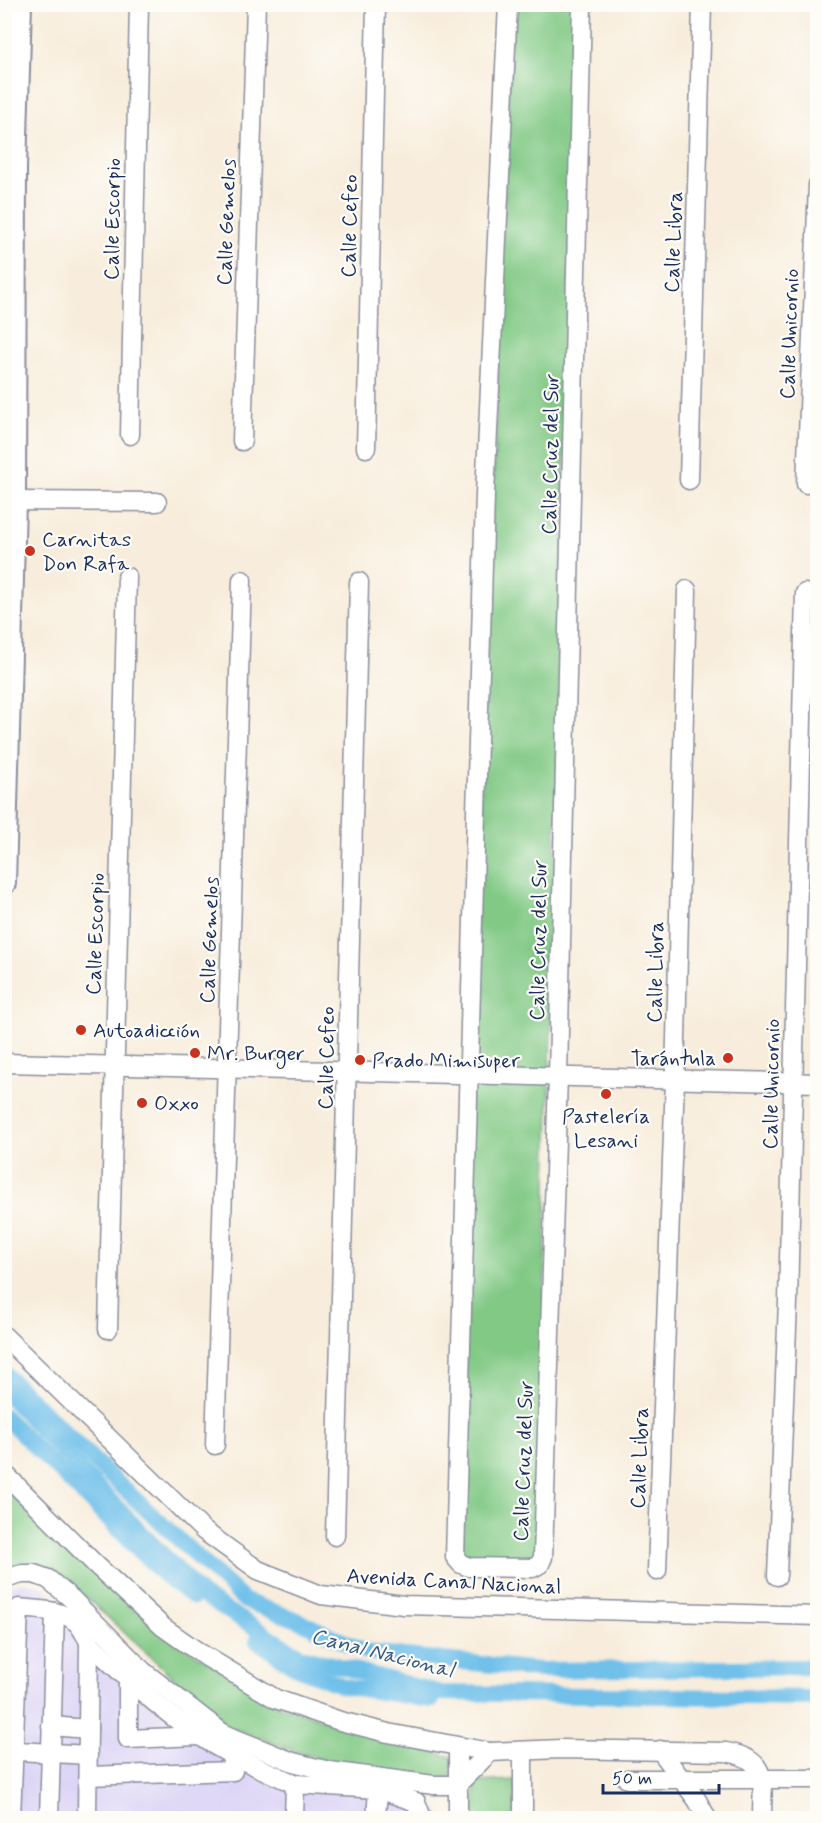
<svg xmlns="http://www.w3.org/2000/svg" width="822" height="1823" viewBox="0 0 822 1823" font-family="Mynerve,sans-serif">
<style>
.built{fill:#ddd5f6}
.green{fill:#81c985;stroke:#4e7c72;stroke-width:1.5}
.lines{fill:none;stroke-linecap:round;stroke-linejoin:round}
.canal{stroke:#6fc0ea;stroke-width:16}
.minor-casing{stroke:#8a8e9d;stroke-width:21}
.major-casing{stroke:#8a8e9d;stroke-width:26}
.minor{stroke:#fff;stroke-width:18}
.major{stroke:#fff;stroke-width:22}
.poi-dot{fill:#c8321e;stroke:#fdfcf7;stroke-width:2}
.labels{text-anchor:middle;stroke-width:4.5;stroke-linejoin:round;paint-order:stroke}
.street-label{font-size:21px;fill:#1b2f5e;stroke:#fdfcf7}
.poi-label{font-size:21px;fill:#1b2f5e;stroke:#fdfcf7;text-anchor:start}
.water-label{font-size:22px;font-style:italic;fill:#345a88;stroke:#fdfcf7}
</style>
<rect width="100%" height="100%" fill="#fdfcf7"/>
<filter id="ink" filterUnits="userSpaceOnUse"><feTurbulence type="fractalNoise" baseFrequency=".0167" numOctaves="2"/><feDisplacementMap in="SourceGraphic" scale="12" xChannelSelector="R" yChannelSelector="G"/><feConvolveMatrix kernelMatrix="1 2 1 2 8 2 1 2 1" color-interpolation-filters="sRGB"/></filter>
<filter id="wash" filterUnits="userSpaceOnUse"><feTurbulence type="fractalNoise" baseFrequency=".008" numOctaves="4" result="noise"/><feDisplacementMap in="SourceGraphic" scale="24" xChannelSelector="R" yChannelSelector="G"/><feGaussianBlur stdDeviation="1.35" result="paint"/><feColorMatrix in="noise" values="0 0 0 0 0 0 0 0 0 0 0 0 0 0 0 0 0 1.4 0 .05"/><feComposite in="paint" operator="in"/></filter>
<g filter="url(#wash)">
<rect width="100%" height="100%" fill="#f8eddc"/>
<!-- built -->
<path class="built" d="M23,1582l17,3 16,13 68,68 130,91 36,13 113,17 25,12 17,19h-440v-228l4,-4z"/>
<!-- green -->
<g class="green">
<path d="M512,5h64l-38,1549c-14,7 -64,5 -77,-3l10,-498z"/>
<path d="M5,1489l165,149 106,66 132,42 45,11 -2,20 -22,2 -99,-17 -35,-11 -69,-25 -172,-158c-21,-5 -30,-4 -49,3z"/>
<path d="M515,1780v38h-41l1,-36z"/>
</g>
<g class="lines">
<!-- canal -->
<g class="canal">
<path d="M4,1373l102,99 139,129 50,18 72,33 172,18 279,-3"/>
<path d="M4,1391l198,204 99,61 140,37 377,5"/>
<path d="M4,1416l164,163 26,18"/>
<path d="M257,1641l36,25 50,20 89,14"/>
</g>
</g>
</g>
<g filter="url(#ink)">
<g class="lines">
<!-- minor casing -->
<g class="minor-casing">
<g id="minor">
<path d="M508,4l-23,490 -30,1063 6,7 8,3 64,1 7,-4 3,-7 15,-481 24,-1072"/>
<path d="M130,435l9,-431"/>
<path d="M242,441l14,-437"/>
<path d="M366,448l10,-444"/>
<path d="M689,480l13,-476"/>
<path d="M806,484l12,-299"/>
<path d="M14,501l143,1"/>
<path d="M4,1063l814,20"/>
<path d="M108,1329l19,-752"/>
<path d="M4,1336l200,195 54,39 63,25 83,10 414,11"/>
<path d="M215,1445l27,-865"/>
<path d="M4,1473l91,91 68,63 37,26 76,46 64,22 48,12 102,19 71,-3 165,3c44,7 36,31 36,66"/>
<path d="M335,1536l24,-954"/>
<path d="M657,1571l18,-492 12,-489"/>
<path d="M777,1576l11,-274 17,-709"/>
<path d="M4,1579l18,-5h12l14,5 25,21 70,71 81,63 69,28 36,9 105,14h23l33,-33"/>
<path d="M128,1680v59l70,-3"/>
<path d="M51,1726l37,3"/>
<path d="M660,1750l37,50 10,18"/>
<path d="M233,1756l62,28"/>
<path d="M4,1760l14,-9 70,4"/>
<path d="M627,1779h191"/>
<path d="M11,1818l8,-210c18,2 42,1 57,14 7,6 10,17 16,23 46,45 85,80 141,111v15l-145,5"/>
<path d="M49,1818l6,-206"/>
<path d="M87,1818l2,-176"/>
<path d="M294,1818l1,-34 83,5 38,13 6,16"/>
<path d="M376,1818l2,-29"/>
<path d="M458,1818v-71"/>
<path d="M523,1818v-66"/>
</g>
</g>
<!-- major casing -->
<g class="major-casing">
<path id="major" d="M4,883l10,-382 1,-333 5,-164"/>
</g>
<!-- minor -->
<use href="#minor" class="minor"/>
<!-- major -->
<use href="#major" class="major"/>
</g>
</g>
<!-- markers -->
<g class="poi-dot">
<circle cx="30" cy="551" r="6"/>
<circle cx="81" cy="1030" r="6"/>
<circle cx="195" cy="1053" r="6"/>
<circle cx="728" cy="1058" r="6"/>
<circle cx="360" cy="1060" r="6"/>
<circle cx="606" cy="1094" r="6"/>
<circle cx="142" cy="1103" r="6"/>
</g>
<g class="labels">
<!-- street labels -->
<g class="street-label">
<text transform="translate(112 219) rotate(-89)" y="7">Calle Escorpio</text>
<text transform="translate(226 222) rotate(-88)" y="7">Calle Gemelos</text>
<text transform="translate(349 226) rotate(-89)" y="7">Calle Cefeo</text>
<text transform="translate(673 242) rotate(-88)" y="7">Calle Libra</text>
<text transform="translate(789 334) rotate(-88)" y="7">Calle Unicornio</text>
<text transform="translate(550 454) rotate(-89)" y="7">Calle Cruz del Sur</text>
<text transform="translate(95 934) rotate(-88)" y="7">Calle Escorpio</text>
<text transform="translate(209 940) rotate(-88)" y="7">Calle Gemelos</text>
<text transform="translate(538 940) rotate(-89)" y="7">Calle Cruz del Sur</text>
<text transform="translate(655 972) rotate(-89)" y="7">Calle Libra</text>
<text transform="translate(326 1058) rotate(-89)" y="7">Calle Cefeo</text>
<text transform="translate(771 1084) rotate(-89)" y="7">Calle Unicornio</text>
<text transform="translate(639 1458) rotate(-88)" y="7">Calle Libra</text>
<text transform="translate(523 1461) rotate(-88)" y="7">Calle Cruz del Sur</text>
<text transform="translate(454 1581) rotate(3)" y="7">Avenida Canal Nacional</text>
</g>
<!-- poi labels -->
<g class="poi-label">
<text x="42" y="546">Carnitas<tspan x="42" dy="24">Don Rafa</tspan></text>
<text x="93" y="1037">Autoadicción</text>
<text x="207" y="1060">Mr. Burger</text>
<text x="716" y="1065" text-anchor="end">Tarántula</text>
<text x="372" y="1067">Prado Mimisuper</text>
<text x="154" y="1110">Oxxo</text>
<text x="606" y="1123" text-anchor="middle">Pastelería<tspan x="606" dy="24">Lesani</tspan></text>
</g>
<!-- water labels -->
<g class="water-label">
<text transform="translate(383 1652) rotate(14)" y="8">Canal Nacional</text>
</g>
</g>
<!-- margin -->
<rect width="822" height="1823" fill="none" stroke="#fdfcf7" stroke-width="24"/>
<!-- scale -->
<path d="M603 1784v9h116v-9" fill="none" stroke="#1b2f5e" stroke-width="3"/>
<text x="612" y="1784" font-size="18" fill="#1b2f5e" stroke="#fdfcf7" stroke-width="4.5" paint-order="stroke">50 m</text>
</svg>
